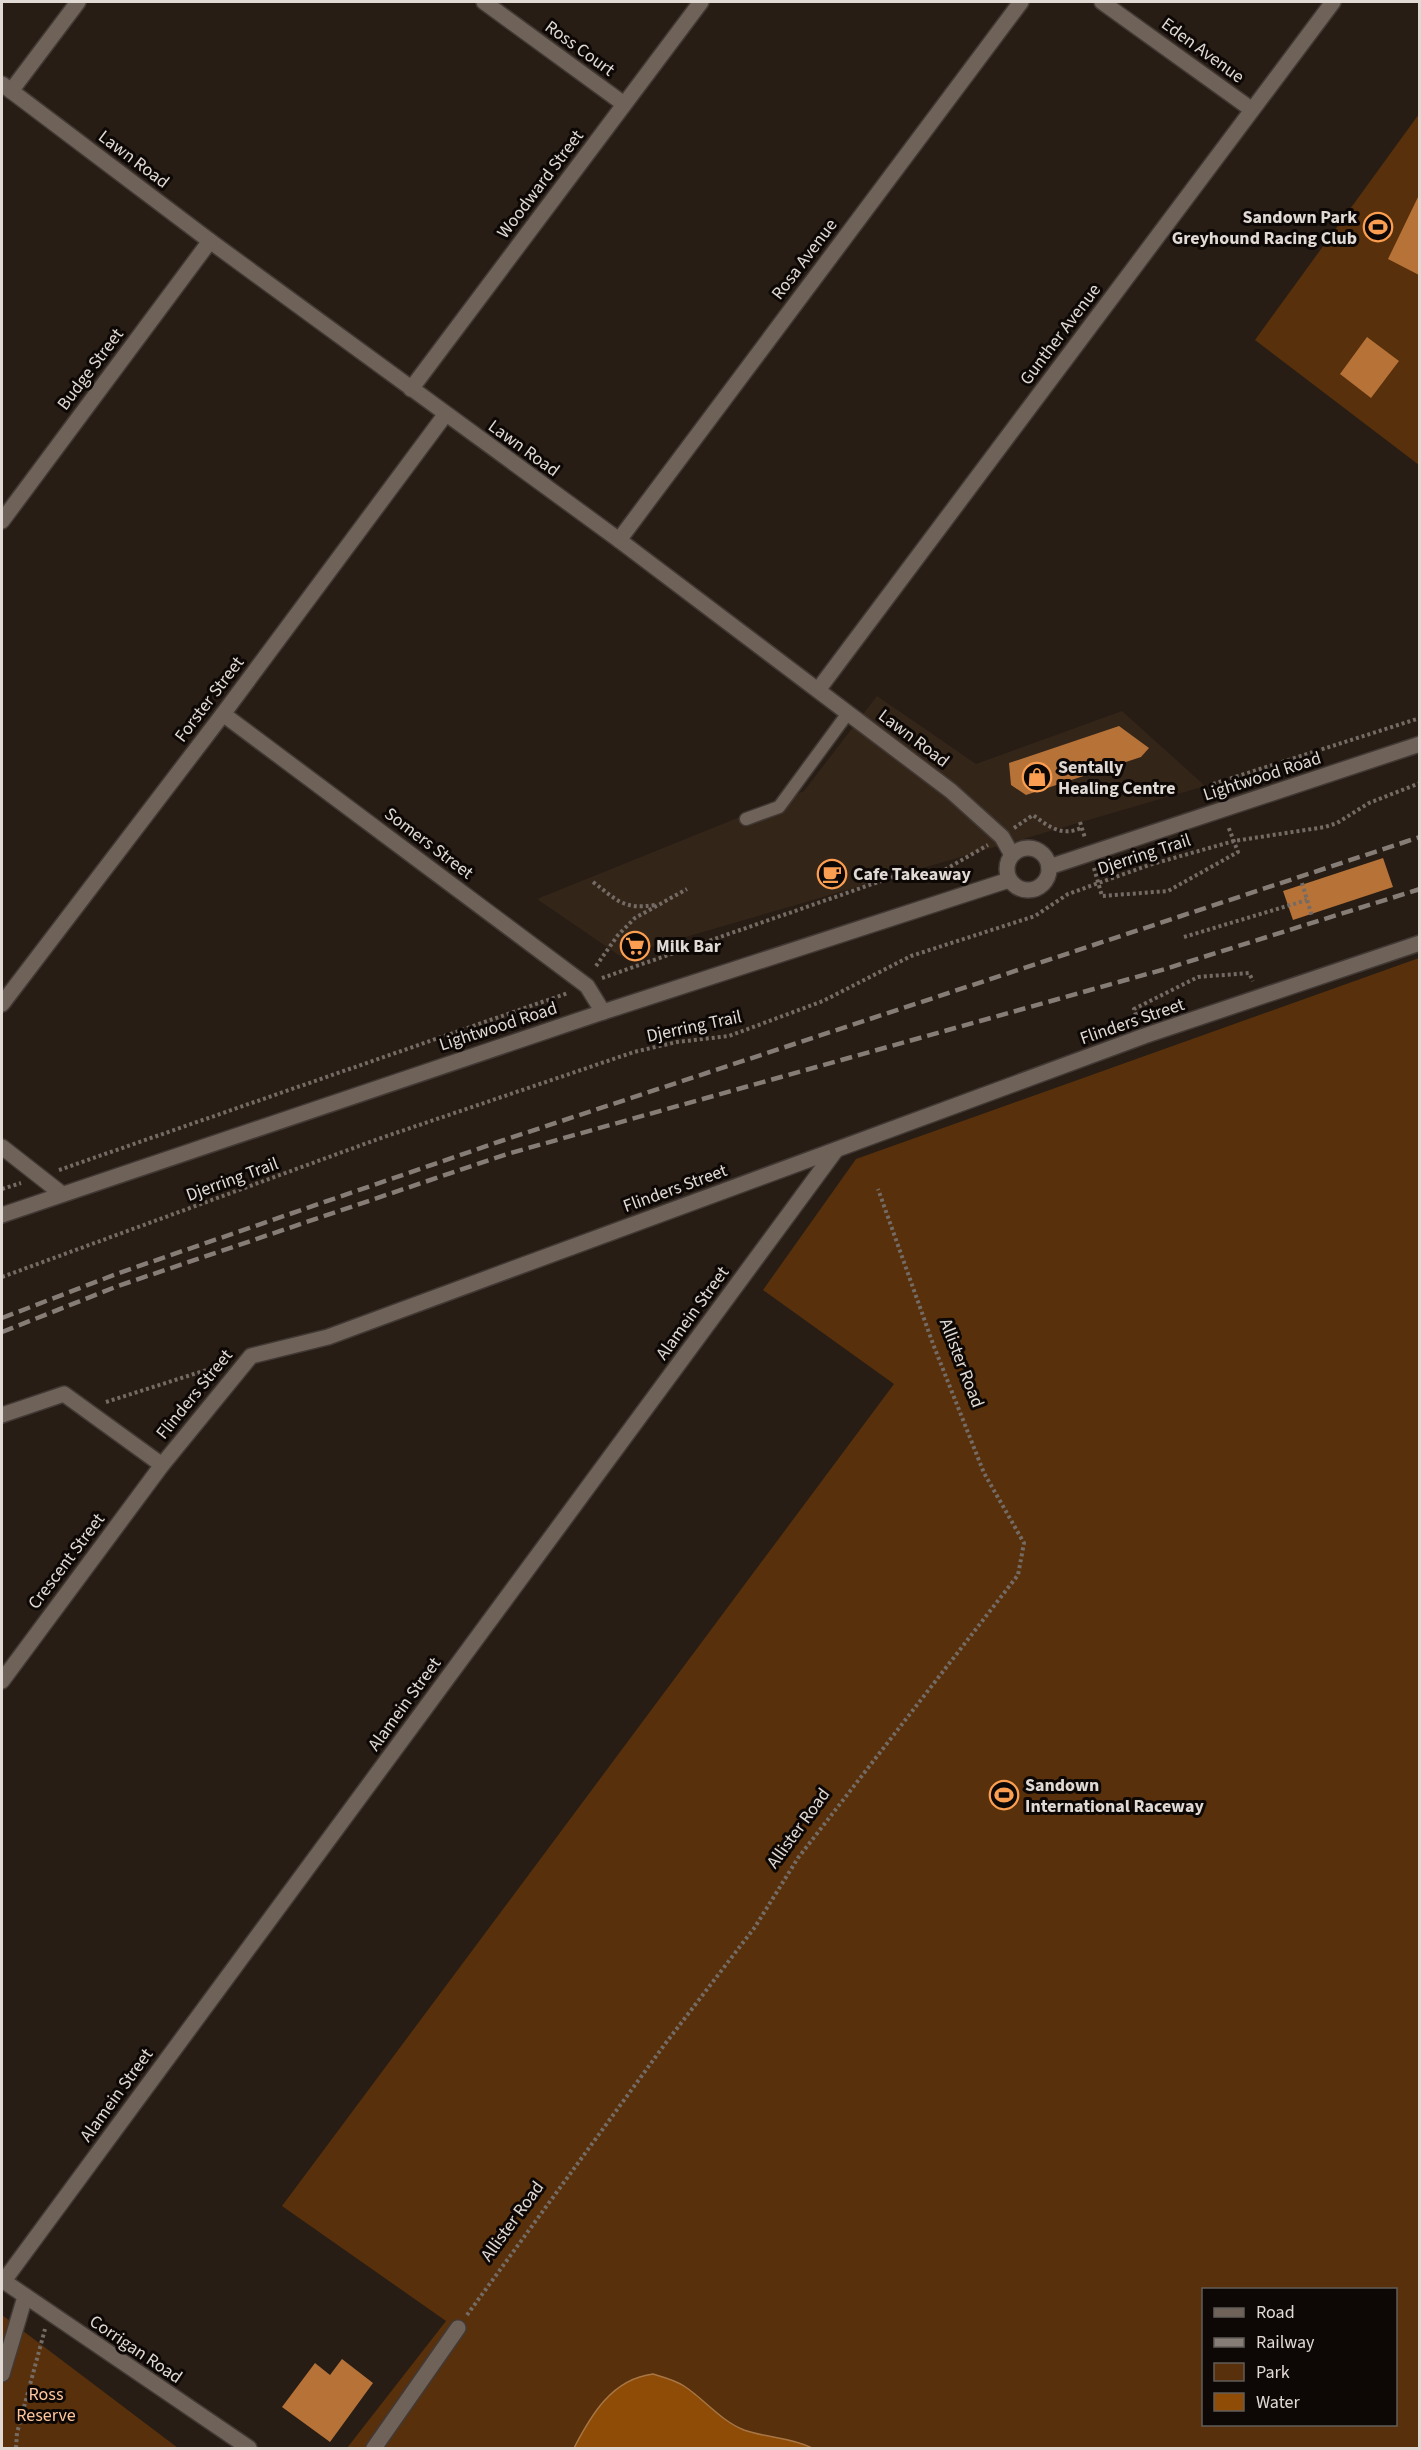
<svg xmlns="http://www.w3.org/2000/svg" width="1421" height="2450" viewBox="0 0 1421 2450" font-family="'Source Sans 3',sans-serif">
<style>
.built{fill:#342519}
.green{fill:#58300b;fill-rule:evenodd}
.water{fill:#8e4c06;stroke:#a77644;stroke-width:1.5}
.building{fill:#b77238}
.lines{fill:none;stroke-linecap:round;stroke-linejoin:round}
.lane-casing{stroke:#423935;stroke-width:15}
.street-casing{stroke:#423935;stroke-width:18}
.secondary-casing{stroke:#423935;stroke-width:18}
.path{stroke:#746b64;stroke-width:4;stroke-dasharray:3 3;stroke-linecap:butt}
.lane{stroke:#6f6259;stroke-width:12}
.street{stroke:#6f6259;stroke-width:15}
.secondary{stroke:#6f6259;stroke-width:15}
.rail{stroke:#867d77;stroke-width:4.5;stroke-dasharray:12 6;stroke-linecap:butt}
.labels{text-anchor:middle;stroke-width:6;stroke-linejoin:round;paint-order:stroke}
.street-label{font-size:18px;fill:#e0d9d4;stroke:#0d0806}
.poi-label{font-size:18px;font-weight:bold;fill:#e0d9d4;stroke:#0d0806;text-anchor:start}
.park-label{font-size:18px;fill:#ffc59b;stroke:#0d0806}
</style>
<rect width="100%" height="100%" fill="#271d15"/>
<!-- built -->
<path class="built" d="M877,696l99,68 146,-53 83,75 -585,170 -83,-57 267,-108z"/>
<!-- green -->
<g class="green">
<path d="M1419,114v351l-164,-125z"/>
<path d="M1419,958v1490h-1072l99,-127 -164,-115 612,-822 -131,-94 93,-131zM1204,2290h192v134h-192z"/>
<path d="M2,2315l176,133h-176z"/>
</g>
<!-- water -->
<path class="water" d="M653,2374c10,3 22,6 31,12 20,13 37,35 60,44 22,8 47,7 68,18h-238c17,-33 38,-69 79,-74z"/>
<!-- building -->
<g class="building">
<path d="M1419,195v80l-31,-16z"/>
<path d="M1367,337l32,24 -28,37 -31,-24z"/>
<path d="M1119,726l30,22 -8,9 -115,38 -15,-10 -2,-22z"/>
<path d="M1383,858l10,29 -100,33 -10,-29z"/>
<path d="M342,2359l31,24 -43,59 -48,-35 33,-44 15,12z"/>
</g>
<g class="lines">
<!-- lane casing -->
<g class="lane-casing">
<path id="lane" d="M746,819l33,-12 69,-94"/>
</g>
<!-- street casing -->
<g class="street-casing">
<g id="street">
<path d="M484,2l140,102"/>
<path d="M1102,2l149,107"/>
<path d="M2,84l208,157 409,299 332,251 51,46 10,18"/>
<path d="M11,91l67,-89"/>
<path d="M411,389l290,-387"/>
<path d="M2,521l208,-280"/>
<path d="M619,540l402,-538"/>
<path d="M818,690l515,-688"/>
<path d="M223,714l364,272 16,26"/>
<path d="M2,1004l221,-290 222,-299"/>
<path d="M2,1147l60,47"/>
<path d="M2,1415l62,-21 98,71 89,-109 77,-19 816,-301 276,-93"/>
<path d="M2,1681l160,-216"/>
<path d="M3,2282l833,-1132"/>
<path d="M2,2374l23,-77"/>
<path d="M374,2448l84,-120"/>
</g>
</g>
<!-- secondary casing -->
<g class="secondary-casing">
<g id="secondary">
<circle cx="1028" cy="869" r="21"/>
<path d="M1049,867l371,-123"/>
<path d="M2,1215l601,-203 406,-132"/>
<path d="M2,2280l247,168"/>
</g>
</g>
<!-- path -->
<g class="path">
<path d="M1213,784l207,-66"/>
<path d="M1080,822l5,16"/>
<path d="M1014,828l19,-13c15,11 28,22 48,13"/>
<path d="M1094,868l8,28 66,-5 70,-39 -10,-26"/>
<path d="M593,882c24,18 30,28 62,23"/>
<path d="M1302,883l10,33"/>
<path d="M1184,937l123,-37"/>
<path d="M596,966l22,-31 17,-17 52,-29"/>
<path d="M602,978l308,-107 17,9 61,-35"/>
<path d="M1138,1021l-4,-12 64,-32 51,-4 4,8"/>
<path d="M59,1170l509,-177"/>
<path d="M2,1189l19,-6"/>
<path d="M2,1277l376,-138 256,-87 43,-10 52,-6 94,-35 88,-45 124,-40 33,-22 81,-29 85,-24 91,-14 12,-4 32,-20 51,-20"/>
<path d="M106,1402l113,-36"/>
<path d="M467,2315l198,-271 90,-117 43,-69 220,-283 6,-32 -40,-70 -51,-129 -55,-155"/>
<path d="M16,2448l1,-15 28,-104"/>
</g>
<!-- lane -->
<use href="#lane" class="lane"/>
<!-- street -->
<use href="#street" class="street"/>
<!-- secondary -->
<use href="#secondary" class="secondary"/>
<!-- rail -->
<g class="rail">
<path d="M2,1318l117,-45 382,-132 919,-304"/>
<path d="M2,1332l116,-46 389,-132 658,-185 255,-80"/>
</g>
</g>
<!-- icons -->
<defs>
<g id="stadium-ring" transform="scale(1.5)"><circle r="9.5" fill="#0d0806" stroke="#fb9e51" stroke-width="1.5"/><path d="M0-5a6.5 5 0 1 0 0 10a6.5 5 0 1 0 0-10ZM-3.5-1.8h7v3.6h-7Z" fill="#fb9e51"/></g>
<g id="shop-ring" transform="scale(1.5)"><circle r="9.5" fill="#0d0806" stroke="#fb9e51" stroke-width="1.5"/><path d="M-5-2.5h2.3a2.7 3.5 0 0 1 5.4 0H5L5.5 6h-11ZM-1.5-2.5h3a1.5 2.3 0 0 0-3 0Z" fill="#fb9e51"/></g>
<g id="cafe-ring" transform="scale(1.5)"><circle r="9.5" fill="#0d0806" stroke="#fb9e51" stroke-width="1.5"/><path d="M-5.5-4.5H6V0H3Q3 3.5 0 3.5H-2.5Q-5.5 3.5-5.5 0ZM3-3.2v2h1.7v-2ZM-6 4.5H4V6H-6Z" fill="#fb9e51"/></g>
<g id="supermarket-ring" transform="scale(1.5)"><circle r="9.5" fill="#0d0806" stroke="#fb9e51" stroke-width="1.5"/><path d="M-6-5.5h2.5l.6 2H6L4.5 2H-2.5L-4.4-4H-6ZM-1.5 3.2a1.3 1.3 0 1 0 .1 0ZM3 3.2a1.3 1.3 0 1 0 .1 0Z" fill="#fb9e51"/></g>
</defs>
<g fill-rule="evenodd">
<use href="#stadium-ring" x="1378" y="227"/>
<use href="#shop-ring" x="1037" y="777"/>
<use href="#cafe-ring" x="832" y="874"/>
<use href="#supermarket-ring" x="635" y="946"/>
<use href="#stadium-ring" x="1004" y="1795"/>
</g>
<g class="labels">
<!-- street labels -->
<g class="street-label">
<text transform="translate(580 48) rotate(36)" y="6">Ross Court</text>
<text transform="translate(1203 50) rotate(36)" y="6">Eden Avenue</text>
<text transform="translate(134 159) rotate(37)" y="6">Lawn Road</text>
<text transform="translate(540 184) rotate(-53)" y="6">Woodward Street</text>
<text transform="translate(804 259) rotate(-53)" y="6">Rosa Avenue</text>
<text transform="translate(1060 334) rotate(-53)" y="6">Gunther Avenue</text>
<text transform="translate(90 369) rotate(-53)" y="6">Budge Street</text>
<text transform="translate(524 448) rotate(36)" y="6">Lawn Road</text>
<text transform="translate(209 699) rotate(-53)" y="6">Forster Street</text>
<text transform="translate(914 738) rotate(37)" y="6">Lawn Road</text>
<text transform="translate(1262 776) rotate(-18)" y="6">Lightwood Road</text>
<text transform="translate(429 843) rotate(37)" y="6">Somers Street</text>
<text transform="translate(1144 854) rotate(-18)" y="6">Djerring Trail</text>
<text transform="translate(1132 1021) rotate(-19)" y="6">Flinders Street</text>
<text transform="translate(498 1026) rotate(-18)" y="6">Lightwood Road</text>
<text transform="translate(694 1026) rotate(-12)" y="6">Djerring Trail</text>
<text transform="translate(232 1179) rotate(-20)" y="6">Djerring Trail</text>
<text transform="translate(675 1188) rotate(-20)" y="6">Flinders Street</text>
<text transform="translate(692 1313) rotate(-54)" y="6">Alamein Street</text>
<text transform="translate(962 1363) rotate(69)" y="6">Allister Road</text>
<text transform="translate(194 1394) rotate(-51)" y="6">Flinders Street</text>
<text transform="translate(66 1561) rotate(-53)" y="6">Crescent Street</text>
<text transform="translate(404 1704) rotate(-54)" y="6">Alamein Street</text>
<text transform="translate(798 1828) rotate(-54)" y="6">Allister Road</text>
<text transform="translate(116 2095) rotate(-54)" y="6">Alamein Street</text>
<text transform="translate(512 2221) rotate(-54)" y="6">Allister Road</text>
<text transform="translate(136 2349) rotate(34)" y="6">Corrigan Road</text>
</g>
<!-- poi labels -->
<g class="poi-label">
<text x="1357" y="223" text-anchor="end">Sandown Park<tspan x="1357" dy="21">Greyhound Racing Club</tspan></text>
<text x="1058" y="773">Sentally<tspan x="1058" dy="21">Healing Centre</tspan></text>
<text x="853" y="880">Cafe Takeaway</text>
<text x="656" y="952">Milk Bar</text>
<text x="1025" y="1791">Sandown<tspan x="1025" dy="21">International Raceway</tspan></text>
</g>
<!-- park labels -->
<g class="park-label">
<text x="46" y="2400">Ross<tspan x="46" dy="21">Reserve</tspan></text>
</g>
</g>
<!-- border -->
<rect width="1421" height="2450" fill="none" stroke="#e0d9d4" stroke-width="6"/>
<!-- legend -->
<rect x="1202" y="2288" width="195" height="138" fill="#0d0806" stroke="#615c58" stroke-width="1.5"/>
<rect x="1214" y="2308" width="30" height="9" fill="#6f6259" stroke="#615c58" stroke-width="1.5"/>
<text x="1256" y="2318" font-size="18" fill="#e0d9d4">Road</text>
<rect x="1214" y="2338" width="30" height="9" fill="#867d77" stroke="#615c58" stroke-width="1.5"/>
<text x="1256" y="2348" font-size="18" fill="#e0d9d4">Railway</text>
<rect x="1214" y="2363" width="30" height="18" fill="#58300b" stroke="#615c58" stroke-width="1.5"/>
<text x="1256" y="2378" font-size="18" fill="#e0d9d4">Park</text>
<rect x="1214" y="2393" width="30" height="18" fill="#8e4c06" stroke="#615c58" stroke-width="1.5"/>
<text x="1256" y="2408" font-size="18" fill="#e0d9d4">Water</text>
</svg>
